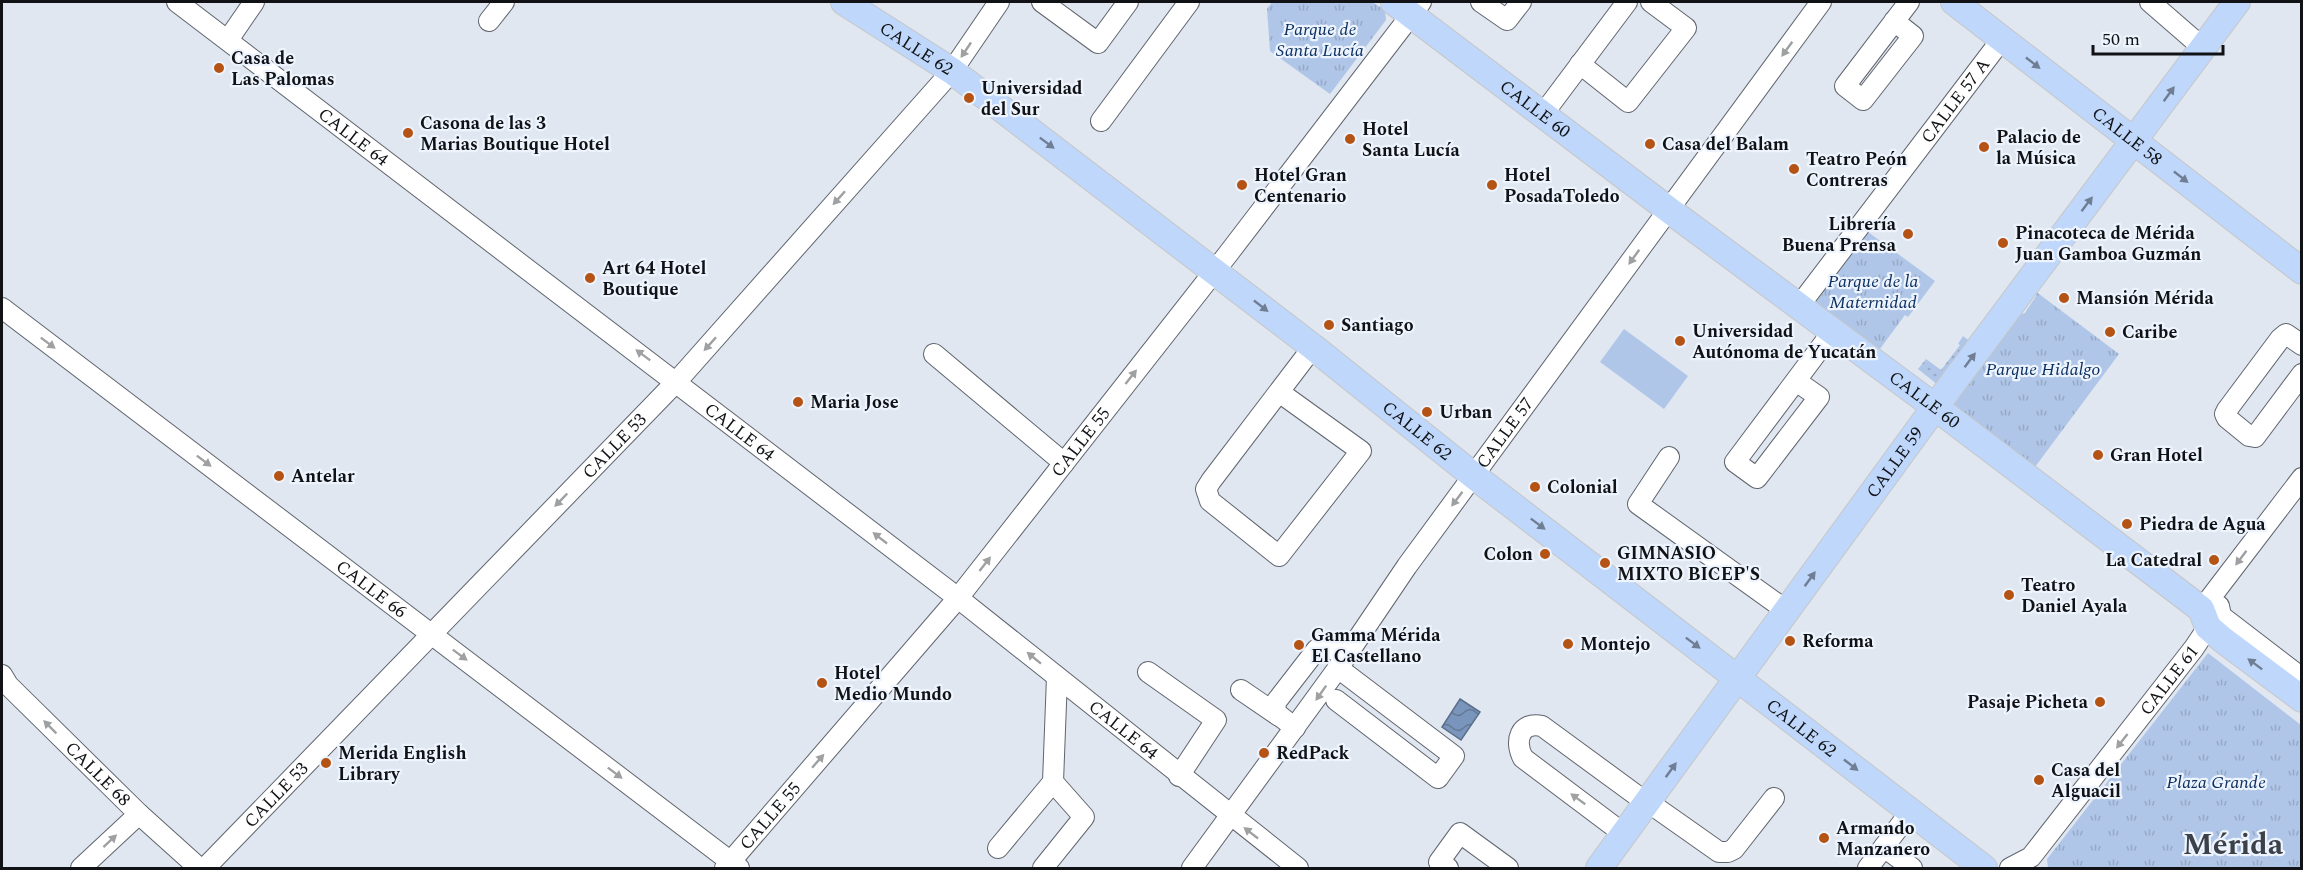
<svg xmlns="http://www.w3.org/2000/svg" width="2303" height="870" viewBox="0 0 2303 870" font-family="Spectral,serif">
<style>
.grass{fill:url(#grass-dots)}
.park{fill:url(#park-tufts)}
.pitch{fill:#afc6e8}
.water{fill:url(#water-waves);stroke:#5a6e89;stroke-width:1.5}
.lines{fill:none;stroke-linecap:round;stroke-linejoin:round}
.minor-casing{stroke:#60656e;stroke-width:22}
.major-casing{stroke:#c6c6c7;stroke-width:28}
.minor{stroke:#fff;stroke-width:20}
.major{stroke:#bed7fb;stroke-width:26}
.oneway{fill:#9fa0a1}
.oneway2{fill:#707e94}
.poi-dot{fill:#b55315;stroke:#edf4fe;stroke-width:2}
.labels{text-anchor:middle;stroke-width:4.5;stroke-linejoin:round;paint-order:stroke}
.park-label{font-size:18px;font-style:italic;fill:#0c3060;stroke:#edf4fe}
.street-label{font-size:18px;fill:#101215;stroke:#edf4fe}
.poi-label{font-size:18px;font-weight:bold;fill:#101215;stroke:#edf4fe;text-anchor:start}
.town-label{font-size:30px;font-weight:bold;fill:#3c4149;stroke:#edf4fe}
</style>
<defs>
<pattern id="grass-dots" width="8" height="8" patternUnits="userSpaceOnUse" patternTransform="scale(1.5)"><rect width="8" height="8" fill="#afc6e8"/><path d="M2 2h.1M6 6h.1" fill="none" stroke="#96a9c6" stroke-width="1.8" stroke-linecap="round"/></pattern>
<pattern id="park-tufts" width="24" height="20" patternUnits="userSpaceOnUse" patternTransform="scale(1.5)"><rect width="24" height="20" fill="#afc6e8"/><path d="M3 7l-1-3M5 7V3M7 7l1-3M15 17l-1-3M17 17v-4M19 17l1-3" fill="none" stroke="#96a9c6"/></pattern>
<pattern id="water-waves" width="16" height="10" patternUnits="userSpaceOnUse" patternTransform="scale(1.5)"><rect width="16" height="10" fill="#7a95bb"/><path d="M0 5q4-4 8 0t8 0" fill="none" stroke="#637897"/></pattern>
</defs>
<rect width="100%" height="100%" fill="#e0e7f0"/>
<!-- grass -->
<path class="grass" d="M1963,336l8,6 -33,43 -20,-16 8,-10 15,11 19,-25 -2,-1z"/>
<!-- park -->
<g class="park">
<path d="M1272,2h100l13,8 1,10 -56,74 -60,-43 -3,-42z"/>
<path d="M1868,232l67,49 -27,36 -3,-2 -28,38 -63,-48z"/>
<path d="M2035,291l84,63 -87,117 -78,-59v-10l64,-87 7,-2 11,-17z"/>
<path d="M2208,653l93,72v143h-253l-1,-9z"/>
</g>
<!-- pitch -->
<path class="pitch" d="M1624,329l64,47 -24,33 -64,-47z"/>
<!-- water -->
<path class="water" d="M1460,699l20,13 -19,28 -19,-13z"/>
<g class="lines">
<!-- minor casing -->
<g class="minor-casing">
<g id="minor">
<path id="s1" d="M177,2l781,596 340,270"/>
<path d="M1042,2l56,41 30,-41"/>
<path d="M1481,2l26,18 14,-18"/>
<path d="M2150,2l53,46"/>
<path d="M489,21l15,-19"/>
<path d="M1894,21l19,15 -50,64 -18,-14 64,-84"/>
<path d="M228,40l26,-38"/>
<path d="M1580,64l48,38 58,-74 -35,-26"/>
<path d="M1543,114l84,-112"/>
<path d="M1101,121l88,-119"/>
<path id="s2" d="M1799,306l203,-267"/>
<path id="s3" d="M2,308l737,560"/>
<path d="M2302,345l-16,-11 -6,5 -53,71 -2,4 2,4 22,18 6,1 47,-63"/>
<path d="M934,354l130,109"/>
<path d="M1796,381l23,16 -62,81 -22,-16 98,-131"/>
<path d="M1279,392l82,59 -82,105 -69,-55 -4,-12 5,-8 102,-134"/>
<path d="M1669,457l-31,47 149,107"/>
<path d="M2219,606l2,10 81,62"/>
<path d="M1148,672l68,48 -37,56"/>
<path id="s4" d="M2,675l6,10 131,129 60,54"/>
<path d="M1241,690l38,26"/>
<path d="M1336,700l102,78 16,-22 -116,-88"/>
<path d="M1295,728l-20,-16 1,-10 41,-53 12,-2 17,10"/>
<path d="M1648,802l71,50h9l6,-3 40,-51"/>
<path d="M1624,834l-101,-76c-9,-17 -3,-37 19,-32l105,77"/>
<path d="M1884,847l28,21"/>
<path d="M998,848l55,-66 4,-105"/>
<path d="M81,868l58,-54"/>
<path id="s5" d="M205,868l472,-487 275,-310 47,-69"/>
<path id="s6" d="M725,868l233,-270 270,-344 193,-252"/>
<path d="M1043,868l41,-51 -31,-35"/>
<path id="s7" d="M1192,868l146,-200 69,-102 414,-564"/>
<path d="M1448,868l-9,-6 21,-29 48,35"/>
<path d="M1868,868l43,-57"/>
<path id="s8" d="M2010,868l21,-11 163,-209 14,-21v-26l94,-123"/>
</g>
</g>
<!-- major casing -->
<g class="major-casing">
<g id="major">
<path id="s9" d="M844,2l108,69 361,276 161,129 510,392"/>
<path id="s10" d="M1394,2l275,208 266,197 266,202 7,18 15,13 79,59"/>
<path id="s11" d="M1954,2l348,269"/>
<path id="s12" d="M1599,868l336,-461 302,-405"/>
</g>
</g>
<!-- minor -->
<use href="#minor" class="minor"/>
<!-- major -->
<use href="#major" class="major"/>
</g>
<!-- one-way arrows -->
<defs><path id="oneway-solid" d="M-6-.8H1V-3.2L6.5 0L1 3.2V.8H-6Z" transform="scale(1.5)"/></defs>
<g class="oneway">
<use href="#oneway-solid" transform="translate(1787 49) rotate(126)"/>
<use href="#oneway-solid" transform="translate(966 50) rotate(124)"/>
<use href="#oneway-solid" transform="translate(839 198) rotate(132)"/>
<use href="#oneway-solid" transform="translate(1634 257) rotate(126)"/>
<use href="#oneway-solid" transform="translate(48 343) rotate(37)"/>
<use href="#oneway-solid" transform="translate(710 344) rotate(132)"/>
<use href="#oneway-solid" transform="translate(643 355) rotate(-143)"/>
<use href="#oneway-solid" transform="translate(1131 377) rotate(-52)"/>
<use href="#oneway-solid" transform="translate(204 461) rotate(37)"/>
<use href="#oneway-solid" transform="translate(1457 499) rotate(127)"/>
<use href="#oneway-solid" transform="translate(561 500) rotate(134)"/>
<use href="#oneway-solid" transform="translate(880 538) rotate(-142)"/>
<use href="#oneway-solid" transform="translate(2241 558) rotate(127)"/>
<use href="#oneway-solid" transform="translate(985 564) rotate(-52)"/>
<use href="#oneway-solid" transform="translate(460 655) rotate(37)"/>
<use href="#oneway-solid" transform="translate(1034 658) rotate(-141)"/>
<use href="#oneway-solid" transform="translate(1321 693) rotate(125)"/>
<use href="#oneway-solid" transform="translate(50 727) rotate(-135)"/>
<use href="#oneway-solid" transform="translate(2122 741) rotate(128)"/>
<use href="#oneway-solid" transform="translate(818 761) rotate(-49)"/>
<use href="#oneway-solid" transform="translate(615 773) rotate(37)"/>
<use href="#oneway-solid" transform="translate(1578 799) rotate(-144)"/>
<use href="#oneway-solid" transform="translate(1251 833) rotate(-142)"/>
<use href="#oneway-solid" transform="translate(110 841) rotate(-43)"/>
</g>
<g class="oneway2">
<use href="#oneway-solid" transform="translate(2033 63) rotate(38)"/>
<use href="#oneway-solid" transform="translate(2169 94) rotate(-54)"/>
<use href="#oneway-solid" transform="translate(1047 143) rotate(37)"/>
<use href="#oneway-solid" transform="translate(2181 177) rotate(38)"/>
<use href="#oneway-solid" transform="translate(2087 204) rotate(-53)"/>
<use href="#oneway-solid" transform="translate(1261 306) rotate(38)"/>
<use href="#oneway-solid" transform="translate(1970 360) rotate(-53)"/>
<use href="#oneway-solid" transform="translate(1538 524) rotate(37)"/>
<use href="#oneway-solid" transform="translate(1810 579) rotate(-54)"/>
<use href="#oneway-solid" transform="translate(1693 643) rotate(37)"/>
<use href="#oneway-solid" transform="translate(2255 664) rotate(-143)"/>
<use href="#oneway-solid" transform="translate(1851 765) rotate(38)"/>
<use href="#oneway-solid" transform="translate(1671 770) rotate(-54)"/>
</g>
<!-- markers -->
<g class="poi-dot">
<circle cx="219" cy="68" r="6"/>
<circle cx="969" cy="98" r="6"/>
<circle cx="408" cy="133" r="6"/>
<circle cx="1350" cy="139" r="6"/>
<circle cx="1650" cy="144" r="6"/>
<circle cx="1984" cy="147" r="6"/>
<circle cx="1794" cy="169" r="6"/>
<circle cx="1242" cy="185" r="6"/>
<circle cx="1492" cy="185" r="6"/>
<circle cx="1908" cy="234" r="6"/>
<circle cx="2003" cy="243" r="6"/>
<circle cx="590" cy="278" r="6"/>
<circle cx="2064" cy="298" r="6"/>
<circle cx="1329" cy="325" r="6"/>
<circle cx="2110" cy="332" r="6"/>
<circle cx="1680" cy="341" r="6"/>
<circle cx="798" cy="402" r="6"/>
<circle cx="1427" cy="412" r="6"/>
<circle cx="2098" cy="455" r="6"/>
<circle cx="279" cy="476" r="6"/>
<circle cx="1535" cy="487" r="6"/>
<circle cx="2127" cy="524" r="6"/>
<circle cx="1545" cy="554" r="6"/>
<circle cx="2214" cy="560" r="6"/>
<circle cx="1605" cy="563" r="6"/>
<circle cx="2009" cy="595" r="6"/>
<circle cx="1790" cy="641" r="6"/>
<circle cx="1568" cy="644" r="6"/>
<circle cx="1299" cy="645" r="6"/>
<circle cx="822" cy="683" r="6"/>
<circle cx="2100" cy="702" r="6"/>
<circle cx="1264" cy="753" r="6"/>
<circle cx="326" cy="763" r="6"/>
<circle cx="2039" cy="780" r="6"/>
<circle cx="1824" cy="838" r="6"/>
</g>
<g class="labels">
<!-- park labels -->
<g class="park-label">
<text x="1320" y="35">Parque de<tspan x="1320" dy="21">Santa Lucía</tspan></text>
<text x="1873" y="287">Parque de la<tspan x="1873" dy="21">Maternidad</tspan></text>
<text x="2043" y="375">Parque Hidalgo</text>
<text x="2216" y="788">Plaza Grande</text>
</g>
<!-- street labels -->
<g class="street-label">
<text dy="6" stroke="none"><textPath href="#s9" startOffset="86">CALLE 62</textPath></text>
<text dy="6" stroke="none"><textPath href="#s2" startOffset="258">CALLE 57 A</textPath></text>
<text dy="6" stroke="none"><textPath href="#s10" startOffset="177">CALLE 60</textPath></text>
<text dy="6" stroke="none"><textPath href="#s1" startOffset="222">CALLE 64</textPath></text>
<text dy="6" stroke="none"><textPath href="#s11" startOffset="219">CALLE 58</textPath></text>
<text dy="6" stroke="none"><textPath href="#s10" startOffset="663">CALLE 60</textPath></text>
<text dy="6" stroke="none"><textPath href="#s1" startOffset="708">CALLE 64</textPath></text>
<text dy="6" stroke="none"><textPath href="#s9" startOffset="716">CALLE 62</textPath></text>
<text dy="6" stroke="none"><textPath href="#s7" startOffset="536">CALLE 57</textPath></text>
<text dy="6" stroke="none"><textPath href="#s6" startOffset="555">CALLE 55</textPath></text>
<text dy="6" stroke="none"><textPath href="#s5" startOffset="588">CALLE 53</textPath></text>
<text dy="6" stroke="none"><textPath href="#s12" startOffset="502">CALLE 59</textPath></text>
<text dy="6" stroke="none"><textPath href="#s3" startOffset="464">CALLE 66</textPath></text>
<text dy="6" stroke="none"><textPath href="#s8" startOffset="248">CALLE 61</textPath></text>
<text dy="6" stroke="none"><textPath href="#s9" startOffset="1202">CALLE 62</textPath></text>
<text dy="6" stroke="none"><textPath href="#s1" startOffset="1194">CALLE 64</textPath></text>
<text dy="6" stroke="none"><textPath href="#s4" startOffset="138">CALLE 68</textPath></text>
<text dy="6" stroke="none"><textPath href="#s5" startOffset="102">CALLE 53</textPath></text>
<text dy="6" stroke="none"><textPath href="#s6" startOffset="69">CALLE 55</textPath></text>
</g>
<!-- poi labels -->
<g class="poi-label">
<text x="231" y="64">Casa de<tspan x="231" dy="21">Las Palomas</tspan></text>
<text x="981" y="94">Universidad<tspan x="981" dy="21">del Sur</tspan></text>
<text x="420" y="129">Casona de las 3<tspan x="420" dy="21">Marias Boutique Hotel</tspan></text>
<text x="1362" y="135">Hotel<tspan x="1362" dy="21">Santa Lucía</tspan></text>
<text x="1996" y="143">Palacio de<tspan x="1996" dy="21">la Música</tspan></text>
<text x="1662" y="150">Casa del Balam</text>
<text x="1806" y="165">Teatro Peón<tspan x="1806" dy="21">Contreras</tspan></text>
<text x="1254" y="181">Hotel Gran<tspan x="1254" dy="21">Centenario</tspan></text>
<text x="1504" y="181">Hotel<tspan x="1504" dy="21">PosadaToledo</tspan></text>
<text x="1896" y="230" text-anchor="end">Librería<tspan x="1896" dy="21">Buena Prensa</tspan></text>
<text x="2015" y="239">Pinacoteca de Mérida<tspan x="2015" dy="21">Juan Gamboa Guzmán</tspan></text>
<text x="602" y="274">Art 64 Hotel<tspan x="602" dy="21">Boutique</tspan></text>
<text x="2076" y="304">Mansión Mérida</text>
<text x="1341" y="331">Santiago</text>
<text x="1692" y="337">Universidad<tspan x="1692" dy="21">Autónoma de Yucatán</tspan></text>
<text x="2122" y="338">Caribe</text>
<text x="810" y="408">Maria Jose</text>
<text x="1439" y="418">Urban</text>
<text x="2110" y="461">Gran Hotel</text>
<text x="291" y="482">Antelar</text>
<text x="1547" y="493">Colonial</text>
<text x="2139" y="530">Piedra de Agua</text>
<text x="1617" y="559">GIMNASIO<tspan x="1617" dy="21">MIXTO BICEP'S</tspan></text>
<text x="1533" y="560" text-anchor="end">Colon</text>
<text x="2202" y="566" text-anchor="end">La Catedral</text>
<text x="2021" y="591">Teatro<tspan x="2021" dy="21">Daniel Ayala</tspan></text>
<text x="1311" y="641">Gamma Mérida<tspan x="1311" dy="21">El Castellano</tspan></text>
<text x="1802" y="647">Reforma</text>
<text x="1580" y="650">Montejo</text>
<text x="834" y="679">Hotel<tspan x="834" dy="21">Medio Mundo</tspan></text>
<text x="2088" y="708" text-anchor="end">Pasaje Picheta</text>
<text x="338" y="759">Merida English<tspan x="338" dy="21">Library</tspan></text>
<text x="1276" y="759">RedPack</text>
<text x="2051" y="776">Casa del<tspan x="2051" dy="21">Alguacil</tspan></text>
<text x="1836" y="834">Armando<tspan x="1836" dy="21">Manzanero</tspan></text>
</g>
<!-- town labels -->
<g class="town-label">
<text x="2233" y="854">Mérida</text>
</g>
</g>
<!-- border -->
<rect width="2303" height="870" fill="none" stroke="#101215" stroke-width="6"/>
<!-- scale -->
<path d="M2093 45v9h130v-9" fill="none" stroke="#101215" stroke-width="3"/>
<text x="2102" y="45" font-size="18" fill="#101215" stroke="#edf4fe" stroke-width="4.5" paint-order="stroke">50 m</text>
</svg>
